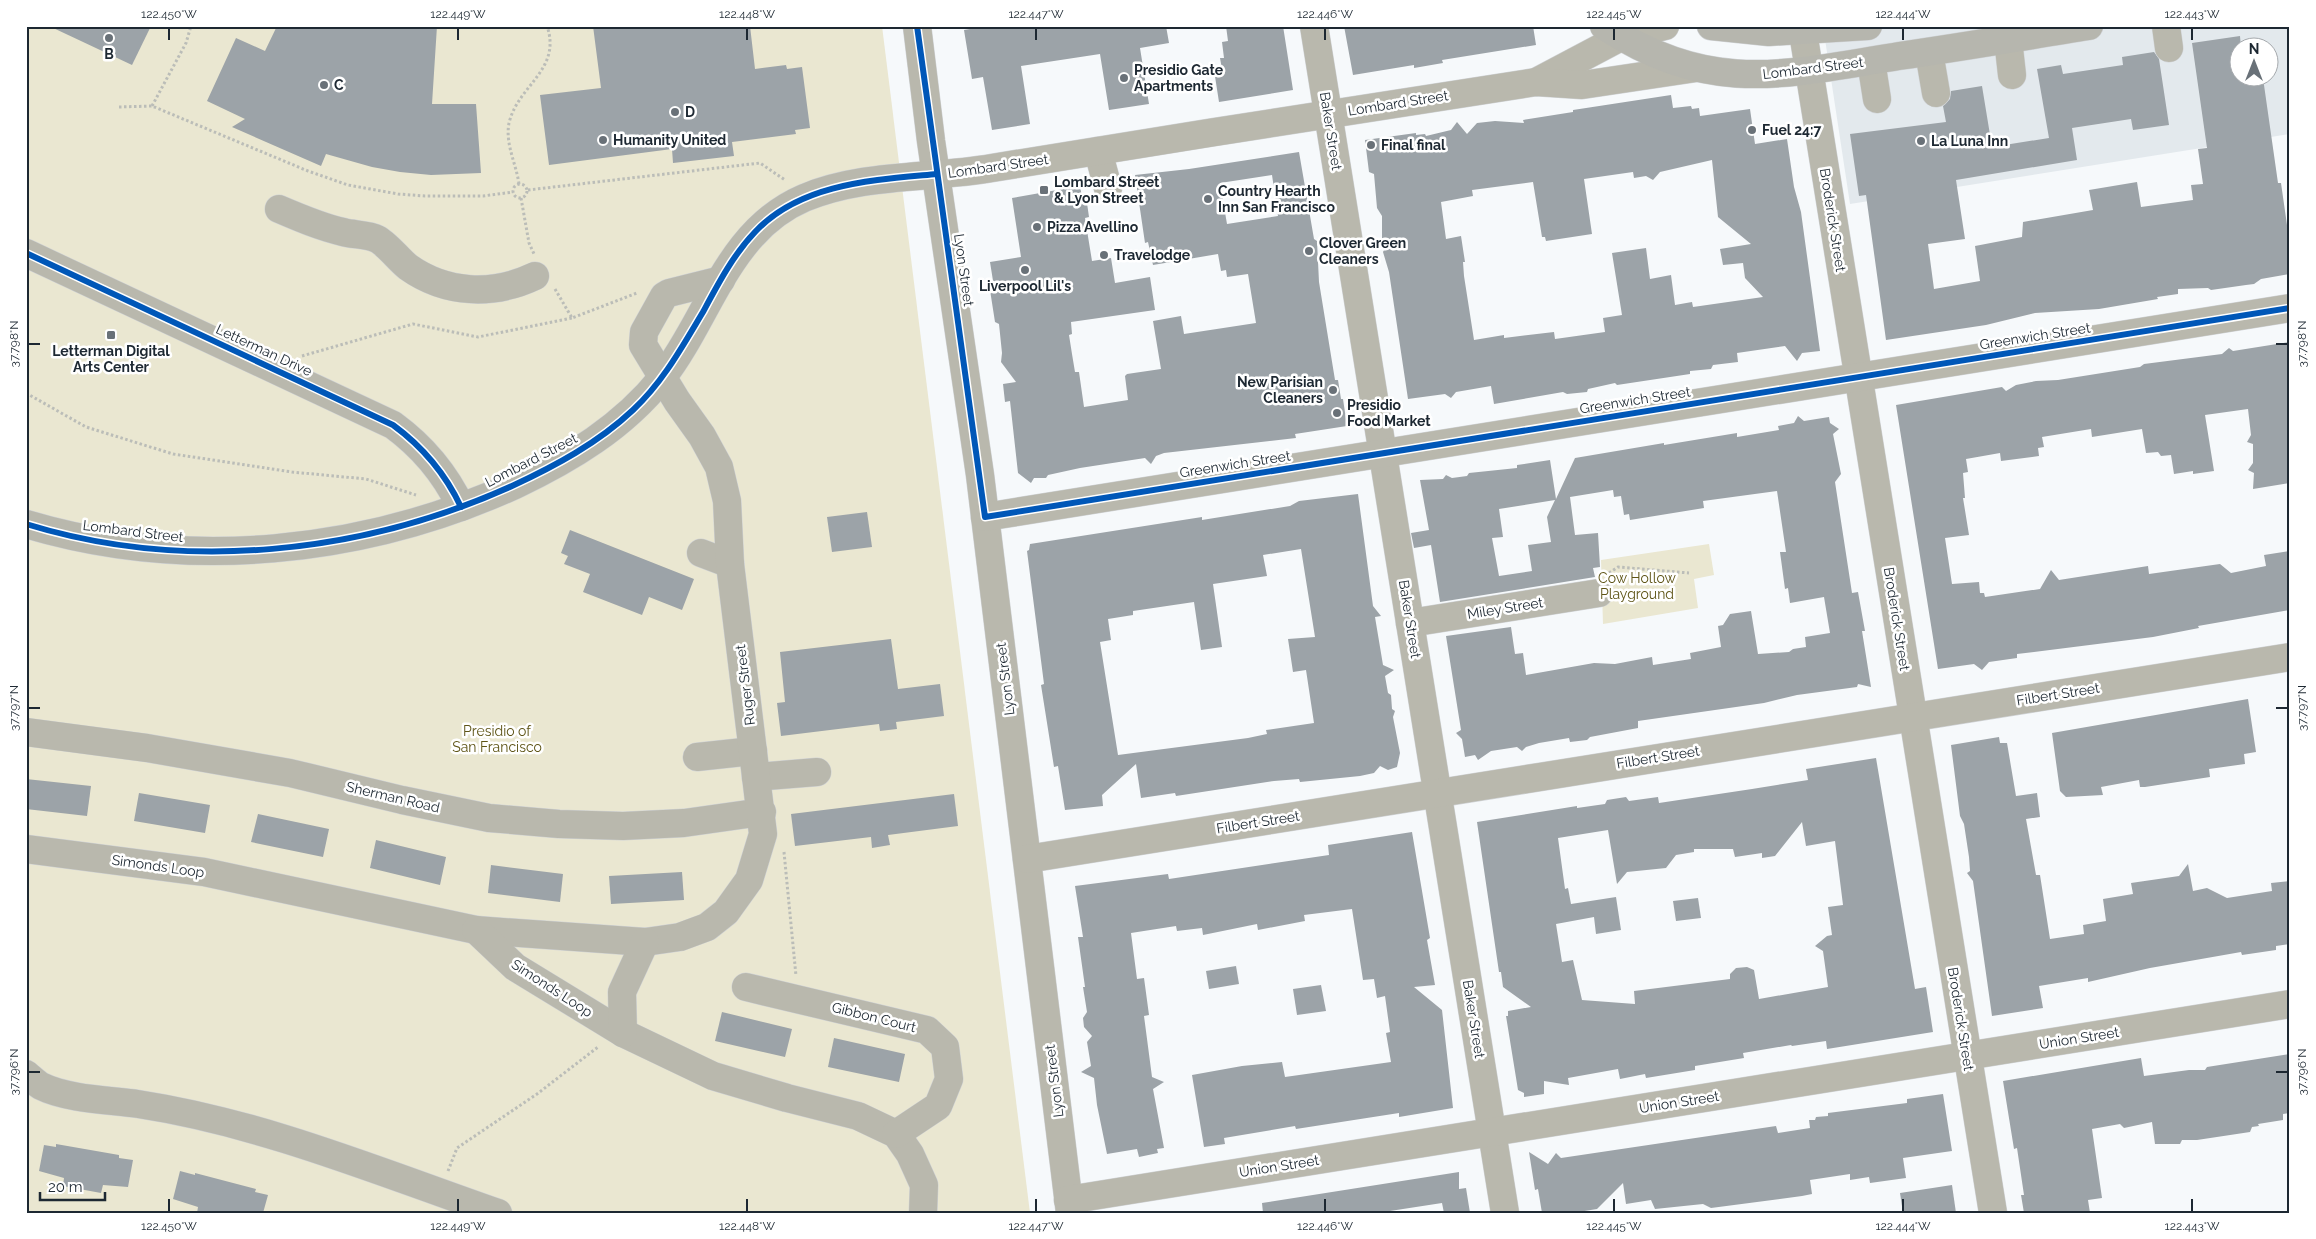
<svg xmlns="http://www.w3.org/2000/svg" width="2316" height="1239" viewBox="0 0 2316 1239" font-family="Raleway,sans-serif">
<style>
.built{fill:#e3e9ed;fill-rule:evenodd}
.green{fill:#eae7d1}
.building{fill:#9ca3a8;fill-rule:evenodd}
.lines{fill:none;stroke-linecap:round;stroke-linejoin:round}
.minor-casing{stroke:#d0d3d6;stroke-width:29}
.highway-casing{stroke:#d0d3d6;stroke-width:29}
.path{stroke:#bbbdb8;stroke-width:3;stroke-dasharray:2.5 2.5;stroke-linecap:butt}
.minor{stroke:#b9b8ad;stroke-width:28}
.highway{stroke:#b6b6ae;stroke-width:28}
.cycleway-casing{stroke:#fff;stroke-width:9}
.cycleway{stroke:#0057b8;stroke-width:6}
.ticks{fill:none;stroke:#1d2832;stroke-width:2}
.poi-dot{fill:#697178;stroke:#fff;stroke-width:2}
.labels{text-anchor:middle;stroke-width:5;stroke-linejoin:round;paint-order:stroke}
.poi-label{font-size:14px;font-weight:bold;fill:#1d2832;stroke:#fff;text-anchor:start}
.street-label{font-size:14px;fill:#1d2832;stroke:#fff}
.park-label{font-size:14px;fill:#5e5416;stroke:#fff}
.neatline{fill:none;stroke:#1d2832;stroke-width:2}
.ticks-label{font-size:12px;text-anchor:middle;fill:#1d2832}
</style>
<rect width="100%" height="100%" fill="#f6f9fb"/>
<!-- built -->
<path class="built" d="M1823,26h467v108l-440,70zM2238,48h30v30h-30z"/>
<!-- green -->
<g class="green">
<path d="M26,26h856l148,1187h-1004z"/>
<path d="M1709,544l5,31 -20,4 4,29 -95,16 -2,-64z"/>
</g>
<!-- building -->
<g class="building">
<path d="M49,26h102l-19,39z"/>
<path d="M277,26h160l-5,78h44l5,69 -50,2 -31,-3 -28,-5 -46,-13 -5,12 -89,-39 13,-8 -38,-18 29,-63 29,13z"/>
<path d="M593,26h157l5,43 31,-4 1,4 15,-2 8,61 -15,2 1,4 -64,8 2,14 -61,7 -1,-14 -123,16 -9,-70 61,-7z"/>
<path d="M975,26h191l3,17 -29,5 9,56 -40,6 -9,-56 -79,12 9,58 -38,6 -9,-53 -11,2 -8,-49 12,-2z"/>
<path d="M1226,26h57l10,64 -74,12 -5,-32 8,-1 -2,-11h4l-2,-16 6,-1z"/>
<path d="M1344,26h189l3,19 -94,15 1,3 -29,5v-3l-61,10z"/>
<path d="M2240,36l1,12h-3v30h25l15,105h3l7,49h2v42l-29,5 -7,5 -8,1 -35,5 -3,-2 -30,1v5l-21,3 1,2 -59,10 -64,4 -49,12 -100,15 -20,-145 -7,1 -9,-62 96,-12 -3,-16 7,-7 1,-8 31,-5 10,61 57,-9 -12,-69 24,-4 2,9 60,-9 -1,-8 32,-5 5,7 10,66 -36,5 -2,-11 -59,9 5,32 -121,20 9,59 -37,5 6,45 46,-8 -5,-35 47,-9 1,-15 70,-12 -4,-20 48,-8 4,25 52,-7 -2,-15 12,-1 -5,-35 9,-1 -15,-105z"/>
<path d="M1671,95l2,13 18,-2 1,3 7,-1 1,8 50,-7 5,35 32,-5 7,48 7,25 19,139 -18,2 -5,8 -12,-15 -48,7 1,9 -25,3 -2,4 -21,2v3l-73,11 -2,-2 -27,6 -1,3 -20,2 -4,-2 -69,12 -3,-18 -35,6 -5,6 -6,-4 -37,5 -19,-127 -6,-20 4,-8 -5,-4v-24l-5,-8 -3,-34 -5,-2 -4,-32 51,-7v2l9,-1 1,2 25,-6 6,-8 10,12 10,-11 18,-2 29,2 -1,-3 50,-8v-2zM1712,160l6,57 33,27 -31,5 3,16 20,-2 2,15 18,19 -70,10 -1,-5 -17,3 -4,-30 -21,4 -4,-31 -34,5 10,62 -19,3 2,14 -50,7 -1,-7 -50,6v-3l-30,5 -10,-64 -1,-14h2l-4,-26 -15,3 -5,-37 32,-6 -1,-6 61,-8 9,55h3l1,4 46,-7 -8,-55 49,-7 1,6 12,-2 7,4 7,-8z"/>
<path d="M1299,152l15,87 3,2 2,41 16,98h3l3,19h2l4,27 -52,8 1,4 -132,15 -8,3 -5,8 -6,-6 -65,10 -32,7 -2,3h-12l-3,5 -13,-10 -8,-72 -5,1 -2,-18 13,-2 -15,-20 1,-9 -3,-29 -4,-2 -5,-32 4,-3 -4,-25 31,-5 -9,-59 68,-12 2,11 4,-1 3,21 -4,1 7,43 19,-3 4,25 35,-6 5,33 -84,12 1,12 -3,1 3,19 3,18h4l5,35 44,-7 -3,-24 2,-2 34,-5 -8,-48 28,-5 3,18 72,-11 -8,-49 -21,3 -1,-7 -5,1 -3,-17 -65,11 -5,-23 -3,1 -10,-68 54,-6zM1272,175l6,41 -51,8 -7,-41z"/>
<path d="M2290,342v141l-37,6 1,-16 -6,-3 5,-7v-19l-6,-2 4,-7 -3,-26 -43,6 9,56 -21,3v-3l-19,3 -3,-19 -10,1 -3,-4 -12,1 -4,-24 -50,8 -1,-8 -49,8 2,10 -6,1 1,8 -38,5 -1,-8 -34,6 2,13 -5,1 2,25h-2l6,37 -24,3 7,46 27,-2 1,11h4l1,4 55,-8 11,-19 8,10 89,-14 1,8 71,-10 11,9 35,-7 -2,-11 26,-4v59l-92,16 1,2 -46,9 -136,17v4l-28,4 -7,8 -8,-6 -36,5 -42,-264 106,-18 4,4 10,-6 20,-4 22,-1 82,-13 4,-3 78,-10 7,-6 4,3z"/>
<path d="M1798,416l6,5 25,-4 1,6 9,6 -6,5 8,40 -6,8 17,111 6,-1 7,39h-3l9,56 -13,-3 -1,3 -60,8 -33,8 -126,18v7l-48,9 -3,3 -17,2 -1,-4 -30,5 -13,4 -4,4 -5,-4 -26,4 -13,9 -3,-5 -10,2 -3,-18 -6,-6 5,-3 -15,-94 65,-9 4,27 8,-1 3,22 68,-12 21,1 37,-7 1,8 38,-6 -1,-6 31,-6 -3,-21 5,-1 7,-11 21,-3 7,43 31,-2 4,-3 13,-2 -1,-10 25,-4 -6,-36 -34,6 -2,-15 -3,1 -5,-37h6l-9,-61 -74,10 1,7 -74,12 -1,-6 -5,1 -3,-19 -7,1 -1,-7 -43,7 5,38 23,-2 2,34 -7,1 2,9 -155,25 -9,-57 -17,3 -3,-15 18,-3 -9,-50 23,-1 3,-4 6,3 15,-2 2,-3 48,-5v-3l33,-5 6,39 19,-41 89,-15v2l73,-12v4l42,-7 -1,-4 16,-3zM1555,500l-8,17 4,25 -23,3 4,26 -33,5 -7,-38 11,-1 -4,-28z"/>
<path d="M1358,494l15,112 8,10 -6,1 8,48 11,5 -9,6 3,17 3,2 1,14 3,2 -2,6 7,36 -3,14 -9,3 -8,-4 -6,7 -14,3 -60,6 -1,-3 -25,2 -98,15 -1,-3 -34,5 -5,-34 -34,31 1,11 -38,4 -7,-44 -4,1 -13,-82 3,-1 -17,-133 2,-1 1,-6 172,-27v3l88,-14 9,-5zM1301,549l14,88 -27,2 5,33 13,-2 8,53 -48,7 1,4 -19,4 -130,17 -18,-113 11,-2 -3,-21 25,-4v-4l61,-9 7,48 21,-3 -9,-63 54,-8 -4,-21z"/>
<path d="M867,512l5,35 -40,5 -5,-35z"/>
<path d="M570,530l124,49 -12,31 -33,-13 -7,18 -59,-23 7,-18 -26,-10 4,-8 -7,-3z"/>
<path d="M891,639l7,50 42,-5 4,32 -48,6 1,7 -17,2 -1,-7 -98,12 -4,-33 8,-1 -5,-50z"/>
<path d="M2248,699l8,53 -12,2 1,10 -36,5 1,8 -65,10h-5l-1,-7 -38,7 2,8 -37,2 -6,-6 -8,-58z"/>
<path d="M1999,737l1,6h7l9,53 21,-3 3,24 -14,2 10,56h4l10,64 34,-5 -1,-9 23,-4 -3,-22 30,-5 -2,-11 48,-7 9,-12 5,27 14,-3 20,10 45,-7 -1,-8 19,-2v63l-14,2v4l-34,5 -1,-3 -91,16 -62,14v-4l-49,8 4,22 -51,8 -19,-135 -6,-8 3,-2 -1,-14 -5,-33 -4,-8 -9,-71z"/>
<path d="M1876,758l39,231 11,-2 7,45 -106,17 -1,-8 -34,5 -1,-1 -48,8 1,5 -49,8v4l-49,8 -1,-4 -25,5 -2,-10 -50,9 1,7 -25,-4v13l-20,3v-4l-6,-3 -12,-74h2v-5l23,-4 -28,-20 -2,-15h-2l-22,-150 100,-16v2l28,-4 2,-4 19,-3 3,4 29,-4 1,6 93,-14 56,-9 -2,-11zM1802,822l4,24 29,-5 8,64 -15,2 4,28 -5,1 -12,10 8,5 5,36 -69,12 -5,-29 -7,-3 -11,1 -6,6v5l-96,12 1,13 -53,-4 -9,-40 -11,2 -6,-38 38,-7 2,17 25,-4 -5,-33 -45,7 -3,-16 -3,1 -7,-51 50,-8 9,54 10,-12 39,-4 10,-13 18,-3v-3h39l2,8 27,-4v5l13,-2z"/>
<path d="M26,779l65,7 -4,30 -61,-7z"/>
<path d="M139,793l71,12 -5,28 -71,-12z"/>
<path d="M954,794l4,32 -70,9 2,10 -18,3 -1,-11 -76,9 -4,-32z"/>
<path d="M258,814l71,15 -6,28 -72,-15z"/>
<path d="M1412,832l18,106 -3,2 8,45 -21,2 28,23 11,98 -54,9v-4l-103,16 -1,-3 -71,12 1,6 -21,3 -12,-72 50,-9 40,-4 3,15 106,-15 -5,-29 4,-1 -5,-36 -8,2 -3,-19 -11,1 -11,-71 -48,6 1,6 -47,9 -1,-6 -54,11 -1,-7 -25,3 -1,-5 -45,7 6,46 7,-1 5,37 -5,1 8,61 12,5 -11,7 11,59 -7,1 1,4 -19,4 -2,-8 -30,5 -10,-49 -3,-27 -13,-6 10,-6 -4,-24 5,-6 -8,-9 -1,-9 4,-6 -4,-25h2l-7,-50h5l-8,-51 93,-12 1,5 160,-24 -1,-10z"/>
<path d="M376,840l70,17 -6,28 -70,-17z"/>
<path d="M491,865l72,9 -3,28 -72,-9z"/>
<path d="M682,872l2,28 -73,4 -2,-28z"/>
<path d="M1698,898l3,20 -25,3 -3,-20z"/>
<path d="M1236,966l3,18 -30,5 -3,-18z"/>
<path d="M1321,985l5,26 -29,4 -4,-26z"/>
<path d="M722,1012l70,17 -7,28 -70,-16z"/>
<path d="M834,1038l71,16 -6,28 -71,-15z"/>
<path d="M2290,1054v59l-7,1v6l-25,4 1,2 -7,1 -2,5 -53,8h-15l-2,4h-25l-3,-22 -28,6 -4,-4 -28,5 10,69 -14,2 2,13h-66l-3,-18h3l-7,-47 -3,1 -11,-68 138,-23 3,18 45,-6h16l2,-3z"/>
<path d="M1943,1094l9,57 -49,7 3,20 -36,5 -1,-6 -19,3v-6l-40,6 2,14 -10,2 -91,12 -8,-4 -48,5 -4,-9 -25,4 -3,-21 -26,26 -25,4h-30l-4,-24 -3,1 -6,-38 19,12 8,-11 5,5 215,-32 2,7 32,-5 -1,-8h6l1,-3 12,-1v-3l79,-10v-4z"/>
<path d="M56,1144l63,11v3l14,2 -5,27 -25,-2 -2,8 -38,-7 1,-8 -25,-7 5,-26 12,2z"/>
<path d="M180,1171l15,4v-2l61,16 -1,3 13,3 -5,18h-66l1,-6 -25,-8z"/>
<path d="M1459,1172v17l7,-1 4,25h-26l-2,-10 -65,10h-114l-1,-10z"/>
<path d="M1952,1185l4,28h-53l-3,-20z"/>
</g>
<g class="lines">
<!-- minor casing -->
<g class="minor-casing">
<g id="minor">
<path d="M917,26l14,115 49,334 90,738"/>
<path d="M1314,26l191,1187"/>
<path d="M1802,26l191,1187"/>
<path d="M2166,26l3,22"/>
<path d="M2008,39l4,36"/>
<path d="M1929,52l7,41"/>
<path d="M1871,61l6,38"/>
<path d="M1536,82l85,-45 44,-11"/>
<path d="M1098,151l10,37"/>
<path d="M279,209c21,9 42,18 64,23 10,3 25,2 34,7 9,4 22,21 31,28 38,27 85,29 127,9"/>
<path d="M26,253l367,172c30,22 52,48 68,82"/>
<path d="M985,517l1305,-209"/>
<path d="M26,524c161,48 337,30 489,-39 55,-26 108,-58 147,-107 47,-60 65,-147 142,-180 59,-25 126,-19 188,-30 181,-30 363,-58 544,-86l46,3 114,-17"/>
<path d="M701,553l29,11"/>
<path d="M1410,623l189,-30"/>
<path d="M26,732l121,16 143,25 112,27 87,18 70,6 64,2 61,-3 78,-11"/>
<path d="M697,757l56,-6"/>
<path d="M756,777l61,-5"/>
<path d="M26,849l178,23 272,58 169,12 35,-5 27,-10 19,-15 23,-32 14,-46 -33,-270 -3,-63 -8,-34 -17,-31 -25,-35 -34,-56 1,-13 20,-36 5,-3 52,-13"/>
<path d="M1027,859l1263,-202"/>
<path d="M476,930l39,37 108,66 90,43 74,22 71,18 38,18 14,20 14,31 -1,28"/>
<path d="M746,987l181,43 18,17 4,32 -11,27 -42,28"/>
<path d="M623,1033l-1,-41 23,-50"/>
<path d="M26,1074c5,4 10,9 15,12 26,13 68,14 97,18 124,19 242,68 360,109"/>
<path d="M1068,1200l1222,-196"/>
</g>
</g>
<!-- highway casing -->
<g class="highway-casing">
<g id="highway">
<path d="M1604,26c107,69 178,49 295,30 63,-9 127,-20 190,-30"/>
<path d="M1711,26l58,6 99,-6"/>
</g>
</g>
<!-- path -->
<g class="path">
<path d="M152,106l34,-63 5,-17"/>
<path d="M119,107l33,-1 156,65 40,14 50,9 27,2h58l30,-4"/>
<circle cx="520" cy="191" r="7"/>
<path d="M519,184c-3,-21 -14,-40 -10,-61 9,-38 53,-53 38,-97"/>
<path d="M528,190l232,-27 25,17"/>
<path d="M521,198l8,45 5,11"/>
<path d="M555,289l17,29 65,-25"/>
<path d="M302,356l111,-32 65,13 94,-19"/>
<path d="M26,393l60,34 87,27 119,18 74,7 50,16"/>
<path d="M1609,573l9,-6 71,6"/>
<path d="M784,852l12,124"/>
<path d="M448,1171l9,-23 80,-54 61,-47"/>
</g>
<!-- minor -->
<use href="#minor" class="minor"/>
<!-- highway -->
<use href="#highway" class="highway"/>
<!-- cycleway casing -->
<g class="cycleway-casing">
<g id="cycleway">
<path d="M917,26l68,491 1305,-209"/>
<path d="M26,253l367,172c30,22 52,48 68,82"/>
<path d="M26,524c159,49 336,30 486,-38 43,-20 86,-43 121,-76 30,-28 49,-63 70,-98 15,-28 30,-57 52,-80 46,-49 119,-52 182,-58"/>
</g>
</g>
<!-- cycleway -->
<use href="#cycleway" class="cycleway"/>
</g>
<!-- ticks -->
<path class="ticks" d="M169,28v12M458,28v12M747,28v12M1036,28v12M1325,28v12M1614,28v12M1903,28v12M2192,28v12M28,344h12M2276,344h12M28,708h12M2276,708h12M28,1072h12M2276,1072h12M169,1199v13M458,1199v13M747,1199v13M1036,1199v13M1325,1199v13M1614,1199v13M1903,1199v13M2192,1199v13"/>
<!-- markers -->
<g class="poi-dot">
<circle cx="109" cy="38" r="5"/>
<circle cx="1124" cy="78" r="5"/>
<circle cx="324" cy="85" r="5"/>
<circle cx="675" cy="112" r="5"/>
<circle cx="1752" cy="130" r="5"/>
<circle cx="603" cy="140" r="5"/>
<circle cx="1921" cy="141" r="5"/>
<circle cx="1371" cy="145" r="5"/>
<rect x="1039" y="185" width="10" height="10" rx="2.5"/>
<circle cx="1208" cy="199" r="5"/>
<circle cx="1037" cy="227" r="5"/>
<circle cx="1309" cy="251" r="5"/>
<circle cx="1104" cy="255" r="5"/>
<circle cx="1025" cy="270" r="5"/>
<rect x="106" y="330" width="10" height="10" rx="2.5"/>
<circle cx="1333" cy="390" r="5"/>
<circle cx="1337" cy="413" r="5"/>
</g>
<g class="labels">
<!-- poi labels -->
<g class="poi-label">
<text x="109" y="59" text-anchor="middle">B</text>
<text x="1134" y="75">Presidio Gate<tspan x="1134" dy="16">Apartments</tspan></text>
<text x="334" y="90">C</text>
<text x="685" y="117">D</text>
<text x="1762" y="135">Fuel 24:7</text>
<text x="613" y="145">Humanity United</text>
<text x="1931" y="146">La Luna Inn</text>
<text x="1381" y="150">Final final</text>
<text x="1054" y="187">Lombard Street<tspan x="1054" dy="16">&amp; Lyon Street</tspan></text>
<text x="1218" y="196">Country Hearth<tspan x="1218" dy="16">Inn San Francisco</tspan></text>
<text x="1047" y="232">Pizza Avellino</text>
<text x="1319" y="248">Clover Green<tspan x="1319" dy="16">Cleaners</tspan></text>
<text x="1114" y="260">Travelodge</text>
<text x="1025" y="291" text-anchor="middle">Liverpool Lil's</text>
<text x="111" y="356" text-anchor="middle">Letterman Digital<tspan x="111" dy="16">Arts Center</tspan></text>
<text x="1323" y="387" text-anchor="end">New Parisian<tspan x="1323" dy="16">Cleaners</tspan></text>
<text x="1347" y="410">Presidio<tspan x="1347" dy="16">Food Market</tspan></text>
</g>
<!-- street labels -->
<g class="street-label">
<text transform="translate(1813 68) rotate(-7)" y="5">Lombard Street</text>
<text transform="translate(1398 103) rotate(-9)" y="5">Lombard Street</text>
<text transform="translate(1331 131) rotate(81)" y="5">Baker Street</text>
<text transform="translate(998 166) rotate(-8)" y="5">Lombard Street</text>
<text transform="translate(1833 220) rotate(81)" y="5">Broderick Street</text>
<text transform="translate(964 270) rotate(82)" y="5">Lyon Street</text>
<text transform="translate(2035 336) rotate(-9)" y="5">Greenwich Street</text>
<text transform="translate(264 350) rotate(25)" y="5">Letterman Drive</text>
<text transform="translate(1635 400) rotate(-9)" y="5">Greenwich Street</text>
<text transform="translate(531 460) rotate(-27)" y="5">Lombard Street</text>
<text transform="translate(1235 464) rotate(-9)" y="5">Greenwich Street</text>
<text transform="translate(133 531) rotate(7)" y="5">Lombard Street</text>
<text transform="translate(1505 608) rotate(-9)" y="5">Miley Street</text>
<text transform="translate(1410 619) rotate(81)" y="5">Baker Street</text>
<text transform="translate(1897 619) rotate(81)" y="5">Broderick Street</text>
<text transform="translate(1005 679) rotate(-97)" y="5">Lyon Street</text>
<text transform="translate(745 685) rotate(-97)" y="5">Ruger Street</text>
<text transform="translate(2058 694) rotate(-9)" y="5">Filbert Street</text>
<text transform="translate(1658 757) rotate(-9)" y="5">Filbert Street</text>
<text transform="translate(393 797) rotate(13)" y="5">Sherman Road</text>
<text transform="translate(1258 822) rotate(-9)" y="5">Filbert Street</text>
<text transform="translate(158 866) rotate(8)" y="5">Simonds Loop</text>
<text transform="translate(552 988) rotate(33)" y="5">Simonds Loop</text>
<text transform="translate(874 1017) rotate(14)" y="5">Gibbon Court</text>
<text transform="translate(1474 1019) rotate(81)" y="5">Baker Street</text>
<text transform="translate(1961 1019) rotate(81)" y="5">Broderick Street</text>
<text transform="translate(2079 1038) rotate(-9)" y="5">Union Street</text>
<text transform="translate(1054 1081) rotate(-97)" y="5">Lyon Street</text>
<text transform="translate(1679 1102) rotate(-9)" y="5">Union Street</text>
<text transform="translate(1279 1166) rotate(-9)" y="5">Union Street</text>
</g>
<!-- park labels -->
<g class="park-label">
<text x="1637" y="583">Cow Hollow<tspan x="1637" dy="16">Playground</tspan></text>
<text x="497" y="736">Presidio of<tspan x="497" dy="16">San Francisco</tspan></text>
</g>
</g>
<!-- border -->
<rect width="2316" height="1239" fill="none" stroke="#ffffff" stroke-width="55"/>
<!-- north arrow -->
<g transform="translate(2254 62)"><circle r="24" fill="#ffffff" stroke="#a5a9ad"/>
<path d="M0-4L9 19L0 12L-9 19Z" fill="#697178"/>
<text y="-8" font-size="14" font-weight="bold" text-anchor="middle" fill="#1d2832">N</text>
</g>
<!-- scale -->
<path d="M40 1192v8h65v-8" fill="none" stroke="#1d2832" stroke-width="2.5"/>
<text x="48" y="1192" font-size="15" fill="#1d2832" stroke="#ffffff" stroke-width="4" paint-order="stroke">20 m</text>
<rect x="28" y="28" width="2260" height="1184" class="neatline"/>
<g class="ticks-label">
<text x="169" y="18">122.450°W</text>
<text x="458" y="18">122.449°W</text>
<text x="747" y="18">122.448°W</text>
<text x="1036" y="18">122.447°W</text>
<text x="1325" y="18">122.446°W</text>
<text x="1614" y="18">122.445°W</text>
<text x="1903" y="18">122.444°W</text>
<text x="2192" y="18">122.443°W</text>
<text transform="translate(14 344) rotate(-90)" y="4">37.798°N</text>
<text transform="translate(2302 344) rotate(-90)" y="4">37.798°N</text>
<text transform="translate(14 708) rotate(-90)" y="4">37.797°N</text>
<text transform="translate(2302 708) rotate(-90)" y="4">37.797°N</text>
<text transform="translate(14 1072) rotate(-90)" y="4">37.796°N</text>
<text transform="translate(2302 1072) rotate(-90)" y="4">37.796°N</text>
<text x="169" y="1230">122.450°W</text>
<text x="458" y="1230">122.449°W</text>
<text x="747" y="1230">122.448°W</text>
<text x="1036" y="1230">122.447°W</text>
<text x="1325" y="1230">122.446°W</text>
<text x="1614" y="1230">122.445°W</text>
<text x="1903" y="1230">122.444°W</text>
<text x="2192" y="1230">122.443°W</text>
</g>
</svg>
